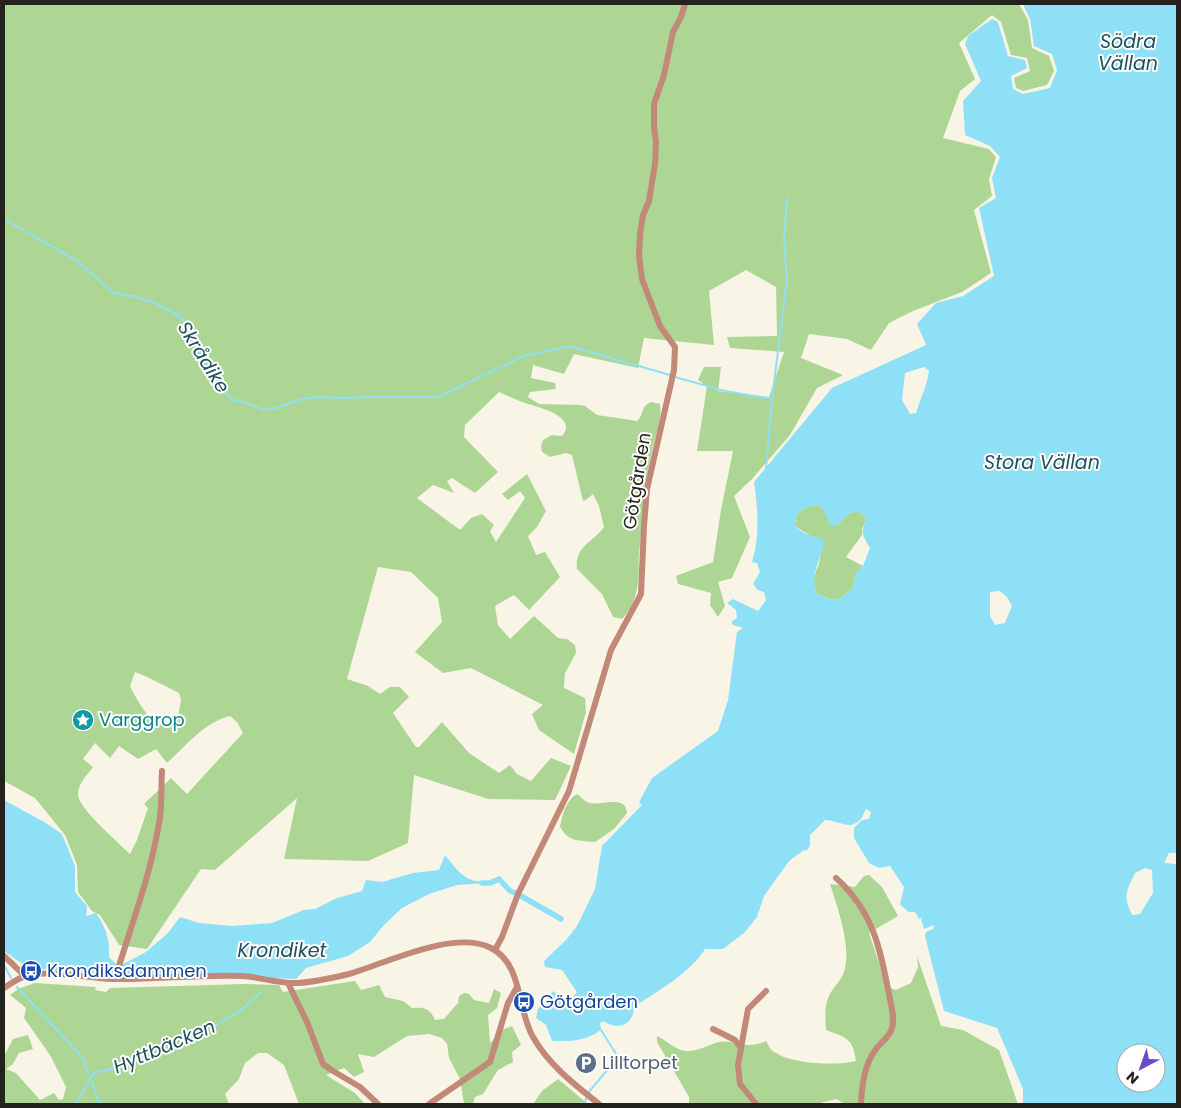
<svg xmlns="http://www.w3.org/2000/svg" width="1181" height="1108" viewBox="0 0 1181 1108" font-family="Poppins,sans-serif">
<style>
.green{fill:#add594;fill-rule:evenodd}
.water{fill:#8ee0f6;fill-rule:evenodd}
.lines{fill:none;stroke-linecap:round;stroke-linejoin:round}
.stream{stroke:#8ee0f6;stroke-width:2}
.canal{stroke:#8ee0f6;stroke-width:5.5}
.minor{stroke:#c28878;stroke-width:6}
.labels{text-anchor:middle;stroke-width:4;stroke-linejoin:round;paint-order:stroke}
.street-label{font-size:18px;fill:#23221d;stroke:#fff}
.culture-label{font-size:18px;fill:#0d838f;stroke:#fff;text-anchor:start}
.transit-label{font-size:18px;fill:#164399;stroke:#fff;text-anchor:start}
.service-label{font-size:18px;fill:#4e5e75;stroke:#fff;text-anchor:start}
.water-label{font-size:19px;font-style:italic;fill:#1f4f5b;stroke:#fff}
</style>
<rect width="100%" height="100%" fill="#f9f5e6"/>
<!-- green -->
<g class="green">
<path d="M4,4h1015l9,16 4,28 17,8 5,15 -7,14 -24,6 -7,-3 -2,-10 16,-7 -3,-13 -16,-3 -10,-33 -9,-7 -33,28 16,36 -15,12 -17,47 46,11 7,8 -7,22 3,17 -18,14 17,63 -29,19 -49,19 -24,12 -18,27 -24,-11 -38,-5 -8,24 42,17 -26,13 -27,47 -38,44 -18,17 16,41 -18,41 -14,4 7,24 -7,11 -8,-12 1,-12 -33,-9 -2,-8 37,-14 8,-52 12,-59h-36l10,-65 -9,-6 6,-13h17l-3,24 51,6 15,-45 -54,-4 -3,-11 50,-1 -1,-49 -30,-17 -37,21 5,54 -70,-7 -6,30 -64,-14 -10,20 -31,-9 -2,13 24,5 1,6 -26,3 -2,5 11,7 41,1 5,1 12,9 40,6c7,-6 3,-14 14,-19l9,2c2,12 -3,27 -6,38 -9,37 -11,74 -15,111 -1,12 1,23 -2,35 -2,12 -7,22 -15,31l-9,-2 -11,-23 -25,-25c-3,-23 17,-27 27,-42l-5,-21 -6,-12 -7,6 -3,1 -11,-46 -6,-2 -16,4 -8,-5 -1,-6 2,-6 9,-5 10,1c17,-20 -25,-29 -37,-33 -8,-3 -17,-7 -26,-11l-34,33 -1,12 34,35 -23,21 -23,-15 -5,3 7,12 -21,-8 -16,13 43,32 11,-12 11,-4 12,11 -4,6 6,11 29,-44 -5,-7 -12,9 -6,-6 25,-20 19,37 -9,16 -9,9 8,19 9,-3 15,25 -31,33 -15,-15 -19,11 3,19 12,14 24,-23 24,22 9,1 8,6 1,8 -11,20 -1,15 21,10 1,14 -12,42 -35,-24 -7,-16 11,-9 -72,-37 -28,5 -28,-21 27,-30 -4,-24 -27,-26 -33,-5 -31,112 21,7 12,8 10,-7h10l9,10 -16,16 23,34h3l23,-25 27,31 30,20 11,-8 7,9 14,7 20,-23 20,8 -16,34 -67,-1 -74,-24 -6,68 -40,18 -84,-2 13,-61 -82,72 -14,-1 -54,80 -28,-4 -19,-30 -8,-4 -14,-19 -1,-27 -12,-30 -30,-37 -31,-17zM135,672l10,4 34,17 2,7 -4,22c-6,3 -13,4 -19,2 -9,-3 -24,-29 -28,-38zM230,716l7,6 6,11 -56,61 -16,-16 -27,26 4,4 -11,32 -7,14c-11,-11 -51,-45 -52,-59 -1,-10 10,-21 15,-28l-10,-8 12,-16 15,15 9,-12 19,13 18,-10 11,14c20,-18 36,-40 63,-47z"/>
<path d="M817,505l5,2 14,19 12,-12 10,-3 9,8 -5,10v6l-16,22 17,9 -7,7 -3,15 -12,10 -9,2 -15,-6c-8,-18 1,-21 3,-36 2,-6 -1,-15 -2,-21h-6l-17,-11 1,-10 8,-8z"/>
<path d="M577,794c4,3 8,8 13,9 11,3 36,-9 37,10l-13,16 -19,13c-17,-2 -25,1 -35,-15 2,-12 6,-27 17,-33z"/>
<path d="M869,875l13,12 16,29 -29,17 18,54 9,3 15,-7 7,-16 -1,-11 24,70 22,4 36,20 19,54h-174l-7,-5 -22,5h-126v-7l-32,-55v-6c9,4 15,11 24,14 13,4 26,-5 38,-8 18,-3 25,9 47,-1 3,5 5,10 10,12 17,11 61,13 80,8 -3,-23 -9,-23 -30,-31 -1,-16 -2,-28 7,-41 4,-5 9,-11 11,-17 8,-25 -6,-63 -14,-88l25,3 9,-11z"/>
<path d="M355,981l6,9 18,-5 6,12 18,4 9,7c12,-1 18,0 23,12l9,-1 14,-16 1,-7 5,-3 5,1 5,6 15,3 5,-14 7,4 -4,15 -9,7 2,28 12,-13 10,-4 9,19 -9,7 1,10 -15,8 -15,24 -8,3 -2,7h-9l-4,-25 -11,-21 -2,-14 -5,-6 -13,-4 -22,2 -33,21 -16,-3 6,18 -10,5 -10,-9 -18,7 29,18 10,11h-66l-15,-39 -17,-12h-9l-13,10 -6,16 -14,15 4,10h-225v-48l9,-17 15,-4 5,14 -14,4 -6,11 -7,5 10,4 24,27 14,-7 5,7 4,-1 3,-12 -16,-32 -26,-37 2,-10 -16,-13 8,-6 17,-6 61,4 -1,3 11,2 4,-4 133,-4 36,1 4,7z"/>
<path d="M558,1079l30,25h-55l9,-13z"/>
</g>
<!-- water -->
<g class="water">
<path d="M1023,4h154v849h-8l-5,10 12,1 1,-1v241h-154v-15l-26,-61 -53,-17 -19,-75 1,-4 7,-3 1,-4 -10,4 -3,-10 2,-2 -4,2 -4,-7h-7l-8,-8 4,-17 -14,-21 -11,2 -10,-5 -15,-25v-10l8,-8 7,-1 2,-7 -5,-3c-2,3 -3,8 -6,11 -11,11 -22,0 -35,0l-15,15v11l-4,5 -2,-1 -15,11 -25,35 -7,21 -13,16 -21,16h-18c-15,24 -47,42 -70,57 -1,4 -2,9 -4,12 -6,11 -19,9 -28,3l-3,2 1,7c-17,12 -29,11 -49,11l-6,-16 -10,-7 2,-9 15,-18 7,6 11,2 6,-7 -15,-22 -17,-3 -1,-6 22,-21 11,-14 18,-37 7,-43 40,-41 -3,-3 13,-24 66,-47 10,-31 9,-68 6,-4 -10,-3 -2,-3 6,-4 -1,-8 -9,-7 6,-4 25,12 8,-11 -2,-8 -6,-2 -5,-6 7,-12 -3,-9 -5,-1c8,-26 6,-53 2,-80l78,-94 94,-43 -9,-21 19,-21 27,-7 31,-20 -15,-68 17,-10 -4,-20 8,-21 -10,-11 -25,-11 -2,-34 18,-20 -16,-37 3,-8 24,-17 6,3 10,34 17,4 2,8 -16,8 2,13 10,5 27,-6 7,-18 -5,-16 -18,-8 -4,-27zM924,367l5,4c-2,15 -9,28 -13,42l-6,1 -8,-14 3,-27zM817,505l5,2 8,18 6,1 12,-12 10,-3 9,8c-7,15 -5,15 3,29l-7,18 -7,7 -3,15 -12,10 -9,2 -15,-6c-8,-17 3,-34 8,-52l-7,-5c-9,0 -16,-5 -23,-11l1,-10 8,-8zM1000,591l7,6 5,9 -7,17 -10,2 -5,-9v-24zM1145,868l7,2 1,23 -13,21 -8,1c-9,-19 -6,-23 3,-42zM1126,1053h30v30h-30z"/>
<path d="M4,800l42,23 16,11 13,32v26l12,14 -1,10 10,-3c10,15 14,26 13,44l7,7 5,1 25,-13 22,-19 12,-16 19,6 33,3 40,-3 32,-13 11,-1 22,-11 25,-7 4,-11 16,2 31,-9 26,-3 6,-15c13,16 21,29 43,26l2,2 -33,2 -28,9 -27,14 -19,18 -13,16 -22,14 -42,12 -10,11 -116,-4h-61l-91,-7 -24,-17z"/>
</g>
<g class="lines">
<!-- stream -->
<g class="stream">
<path d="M4,219l73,42 37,32 19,3 22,7 23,12 14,15 11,29 28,40 19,5 14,6 12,-2 26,-9 16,-2 25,1 26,-1h70l82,-40 48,-11 101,29"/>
<path d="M675,377l50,14 47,8"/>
<path d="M766,468l6,-69 15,-119 -3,-41 3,-42"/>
<path d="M4,965l7,13"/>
<path d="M17,987l66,71 5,16"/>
<path d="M92,1082l6,19 5,3"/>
<path d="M588,1093l30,-36 -17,-27"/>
<path d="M76,1104l17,-31 18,-4 21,-11 17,-5 43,-23 25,-5 23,-14 21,-19"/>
<path d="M117,1104h19"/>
<path d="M584,1104l3,-7"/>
</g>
<!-- canal -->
<g class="canal">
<path d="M482,883h8l9,-4 11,12 6,2"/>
<path d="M521,896l40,23"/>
</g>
<!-- minor -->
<g class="minor">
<path d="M836,878c37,33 44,70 53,116 2,11 6,24 3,34 -2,9 -11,14 -16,21 -12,16 -14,36 -15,55"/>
<path d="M495,950l7,-13 16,-43 51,-103 42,-141 30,-56 3,-68 3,-37 27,-119 1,-23 -15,-21 -18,-47 -3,-23 1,-22 3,-19 6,-14 6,-37 1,-22 -2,-15v-23l10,-29 9,-43 8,-15 4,-13"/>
<path d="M4,956l21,20"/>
<path d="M115,979c16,-54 37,-107 45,-162 2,-15 1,-31 2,-46"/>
<path d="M288,983l19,39 16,42 10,7 27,16 18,17"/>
<path d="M4,988c9,-6 19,-13 30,-14 24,-3 54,4 79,5 43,1 86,-5 129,-3 18,1 37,8 56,7 18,-1 34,-5 51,-9 38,-11 105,-45 142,-26 32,16 26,62 42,89 15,27 42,48 66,67"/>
<path d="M713,1029l22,11 6,8"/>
<path d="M429,1104l61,-42 18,-59 9,-16"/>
<path d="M756,1104l-16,-20 -2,-19 10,-56 18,-18"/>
</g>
</g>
<!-- icons -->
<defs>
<g id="sight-disc" transform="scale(1.125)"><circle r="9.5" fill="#0f9aa8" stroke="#fff"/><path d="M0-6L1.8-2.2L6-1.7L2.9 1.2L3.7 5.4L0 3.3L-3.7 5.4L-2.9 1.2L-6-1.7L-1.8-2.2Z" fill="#fff"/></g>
<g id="bus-disc" transform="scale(1.125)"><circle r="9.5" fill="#1a4fb4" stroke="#fff"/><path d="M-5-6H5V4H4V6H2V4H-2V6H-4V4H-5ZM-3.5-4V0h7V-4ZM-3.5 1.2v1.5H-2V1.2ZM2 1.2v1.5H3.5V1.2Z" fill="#fff"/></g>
<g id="parking-disc" transform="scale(1.125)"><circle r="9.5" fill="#5c6f8a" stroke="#fff"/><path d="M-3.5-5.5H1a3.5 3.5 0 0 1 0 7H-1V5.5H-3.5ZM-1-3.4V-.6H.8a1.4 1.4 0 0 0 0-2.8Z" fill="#fff"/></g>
</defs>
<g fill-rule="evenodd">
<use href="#sight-disc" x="83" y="720"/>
<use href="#bus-disc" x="31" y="971"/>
<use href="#bus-disc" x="524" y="1002"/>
<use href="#parking-disc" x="586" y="1063"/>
</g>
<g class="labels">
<!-- street labels -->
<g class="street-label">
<text transform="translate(637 481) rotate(-81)" y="6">Götgården</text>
</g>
<!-- culture labels -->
<g class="culture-label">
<text x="99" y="726">Varggrop</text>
</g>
<!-- transit labels -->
<g class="transit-label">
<text x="47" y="977">Krondiksdammen</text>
<text x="540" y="1008">Götgården</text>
</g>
<!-- service labels -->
<g class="service-label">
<text x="602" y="1069">Lilltorpet</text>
</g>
<!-- water labels -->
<g class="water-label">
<text x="1128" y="48">Södra<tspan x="1128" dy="22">Vällan</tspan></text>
<text transform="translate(204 357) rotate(58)" y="7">Skrådike</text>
<text x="1042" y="469">Stora Vällan</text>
<text x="282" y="957">Krondiket</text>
<text transform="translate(164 1046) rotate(-23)" y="7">Hyttbäcken</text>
</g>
</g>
<!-- border -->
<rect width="1181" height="1108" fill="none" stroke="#23221d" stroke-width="10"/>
<!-- north arrow -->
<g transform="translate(1141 1068) rotate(221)"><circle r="24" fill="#ffffff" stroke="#a7a7a5"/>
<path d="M0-4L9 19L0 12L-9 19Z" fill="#664cc5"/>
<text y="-8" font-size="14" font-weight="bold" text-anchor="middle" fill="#23221d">N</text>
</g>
</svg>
